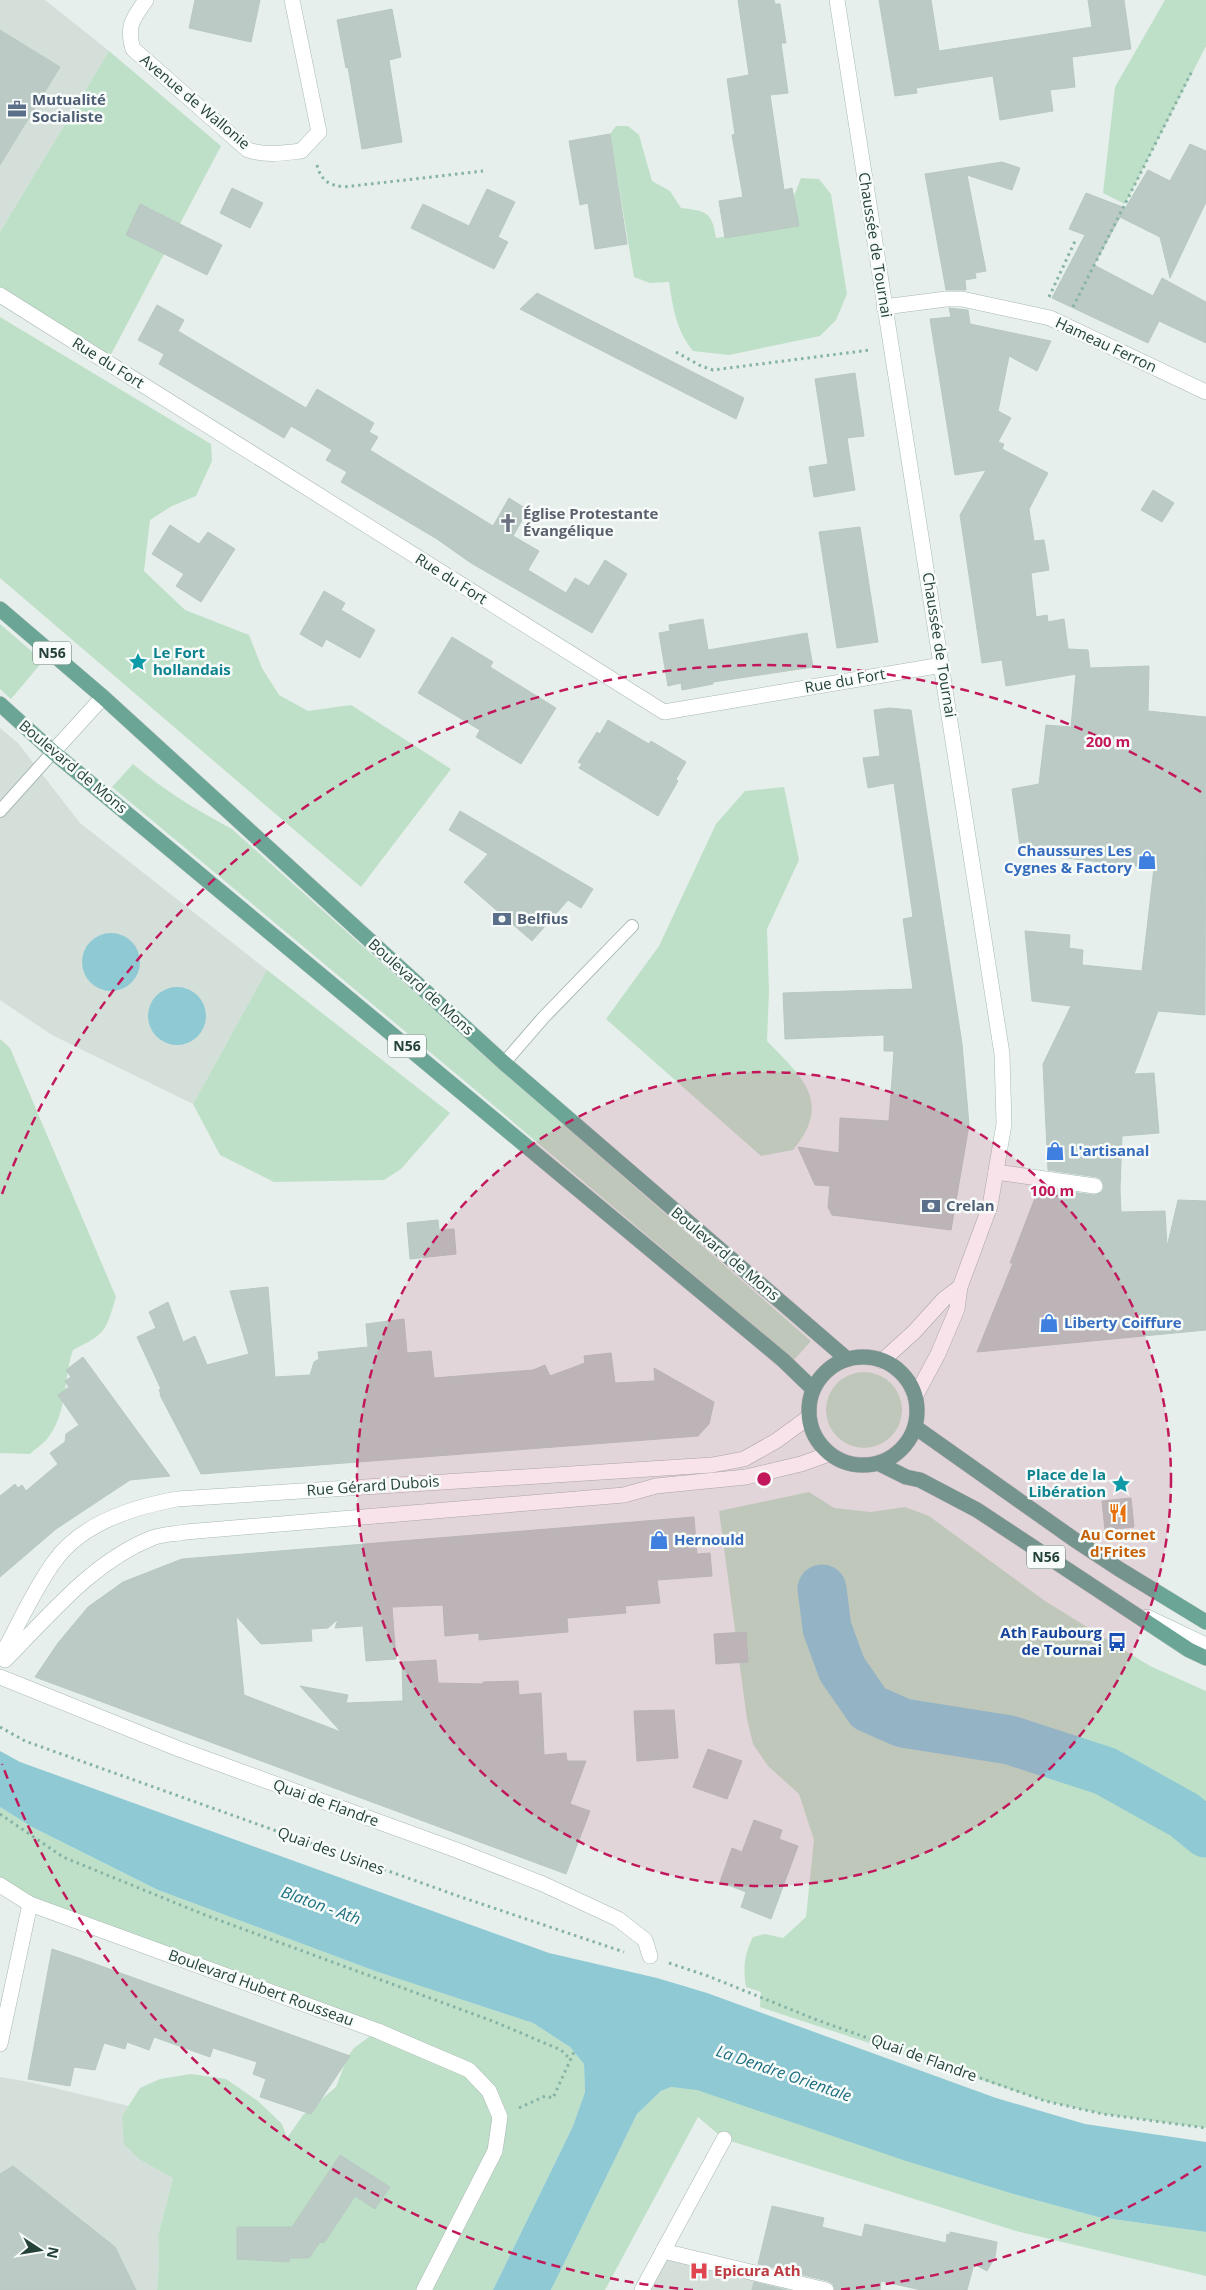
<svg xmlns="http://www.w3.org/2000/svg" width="1206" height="2290" viewBox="0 0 1206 2290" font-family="'Open Sans',sans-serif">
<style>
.built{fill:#d4dfda}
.green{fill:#bfe0c8}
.water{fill:#8ec9d4}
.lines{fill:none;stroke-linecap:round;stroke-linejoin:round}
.river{stroke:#8ec9d4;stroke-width:49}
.building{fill:#bbcac4;stroke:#b8c9c2}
.service-casing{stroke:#a8b8b2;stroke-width:14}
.minor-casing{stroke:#a8b8b2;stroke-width:16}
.tertiary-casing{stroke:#a8b8b2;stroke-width:16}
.secondary-casing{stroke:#a4bbb3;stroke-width:16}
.primary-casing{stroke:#c2cac8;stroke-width:16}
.path{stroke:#86b3a5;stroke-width:3;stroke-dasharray:2.5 4;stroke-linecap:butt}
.service{stroke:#fff;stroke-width:12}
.minor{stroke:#fff;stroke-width:15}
.tertiary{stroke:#fff;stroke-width:15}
.secondary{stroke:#fff;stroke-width:15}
.primary{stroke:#6aa596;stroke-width:15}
.ring{fill:none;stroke:#c2185b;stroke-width:2.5;stroke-dasharray:9 6}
.labels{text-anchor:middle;stroke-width:5;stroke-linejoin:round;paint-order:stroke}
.shield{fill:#f7fbf9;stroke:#637a73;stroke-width:1}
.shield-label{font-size:14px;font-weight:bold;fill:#24423a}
.service-label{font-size:15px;font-weight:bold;fill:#4e5e75;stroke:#f7fbf9;text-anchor:start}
.street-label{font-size:15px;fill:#24423a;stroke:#f7fbf9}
.worship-label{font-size:15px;font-weight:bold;fill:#5b616d;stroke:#f7fbf9;text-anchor:start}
.culture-label{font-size:15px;font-weight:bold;fill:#0d838f;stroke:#f7fbf9;text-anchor:start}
.shop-label{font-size:15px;font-weight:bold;fill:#366cbe;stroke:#f7fbf9;text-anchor:start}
.food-label{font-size:15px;font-weight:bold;fill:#c56008;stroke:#f7fbf9}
.transit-label{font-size:15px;font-weight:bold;fill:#164399;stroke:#f7fbf9;text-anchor:end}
.health-label{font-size:15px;font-weight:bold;fill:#be3a42;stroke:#f7fbf9;text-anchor:start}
.water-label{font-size:16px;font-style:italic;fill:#1c6f80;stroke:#f7fbf9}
.centre{fill:#c2185b;stroke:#f7fbf9;stroke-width:2.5}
.ring-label{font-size:15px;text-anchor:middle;font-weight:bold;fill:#c2185b;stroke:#f7fbf9;stroke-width:5;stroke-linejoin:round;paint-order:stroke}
</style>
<rect width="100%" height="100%" fill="#e6efeb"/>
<!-- built -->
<g class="built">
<path d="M0,0h45l64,51 -109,181z"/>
<path d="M0,728l18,15 62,80 187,147 -74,134 -141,-69 -52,-35z"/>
<path d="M0,2077l29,5 100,24 -7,10 18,44 33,18 -15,58 1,27 -2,27h-157z"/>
<path d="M663,2251l163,39h-184z"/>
</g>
<!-- green -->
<g class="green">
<path d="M1165,0h41v46l-81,158 -22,-11 12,-106z"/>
<path d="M109,51l112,95 -114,216 -107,-67v-63z"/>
<path d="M616,126h12l11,9 13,46 18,10 11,17c26,3 31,4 35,30l82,-12 -4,-30 7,-18 18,1 12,15 16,100 -11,26 -16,16 -91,19 -36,-4c-17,-21 -20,-43 -24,-69l-19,1 -16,-6 -24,-143z"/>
<path d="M0,317l211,127 1,17 -16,35 -24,10 -22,14 -6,51 41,39 64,25 13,33 17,27 29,16 43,-6 100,64 -90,118 -361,-309z"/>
<path d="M0,624l43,37 -32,38 -11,-10z"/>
<path d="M133,764c31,26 63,46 99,65l260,233 319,279 -17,19 -321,-272 -361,-301z"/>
<path d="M784,787l15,73 -32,69 2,62 -2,50c35,36 66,61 26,109l-32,6 -155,-137 53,-73 57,-122 29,-33z"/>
<path d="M267,970l183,143 -49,56 -17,11 -110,2 -54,-27 -27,-51z"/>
<path d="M0,1039l10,9 106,249c-11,36 -10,36 -43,53 -10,29 -5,63 -26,89 -4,5 -12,10 -17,15l-30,-1z"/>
<circle cx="864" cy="1410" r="38"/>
<path d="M809,1492l25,16 37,4 34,-5 24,9 116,85 105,65 56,25v437l-103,-14 -58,-13 -285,-94 1,-15 -15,-5c-3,-19 -2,-32 7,-50l12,-3 18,4 23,-21 8,-77 -15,-46 -31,-28 -15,-22 -6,-25 -28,-208z"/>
<path d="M0,1807l32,20 126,63 217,81 158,52 37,24 14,17 1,28 -12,34 -80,164h-336l2,-27 -1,-27 15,-58 -33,-18 -16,-16 -2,-28 18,-28 20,-9 31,-5 35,5 32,22 24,23 5,14 16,-23 33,-28 12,-31 6,-8 23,-17 -377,-146z"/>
<path d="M671,2087l26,2 210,72 103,32 88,24 108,15v44l-190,-45 -292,-92 -26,-22 -93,173h-54l86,-176 24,-23z"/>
</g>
<!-- water -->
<g class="water">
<circle cx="111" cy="962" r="29"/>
<circle cx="177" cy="1016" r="29"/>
<path d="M0,1751l20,11 529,191 108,25 50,15 289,105 89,26 121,18v90l-108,-15 -88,-24 -104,-32 -209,-71 -26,-3 -10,4 -24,23 -86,176h-58l80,-164 12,-34 -1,-28 -14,-17 -37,-24 -158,-52 -217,-81 -126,-63 -32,-20z"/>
</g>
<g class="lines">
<!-- river -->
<path class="river" d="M822,1589l5,39 15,41 27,39 34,15 107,17 95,31 79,44 22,18"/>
</g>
<!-- building -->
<g class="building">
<path d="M195,0h65l-9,42 -62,-14z"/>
<path d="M738,0h36l1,4h5l6,39h-5l7,50 -18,2 14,95 8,-2 7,38 -74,12 -6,-37 24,-4 -11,-62 3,-1 -8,-55 22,-4z"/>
<path d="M879,0h52l8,51 153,-24 -4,-27h36l7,49 -59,8 3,30 -25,3 3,21 -53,9 -7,-44 -77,12 1,5 -22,3z"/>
<path d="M392,9l9,48 -12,3 13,82 -40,7 -14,-82 -2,1 -9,-48z"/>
<path d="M0,30l60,37 -60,98z"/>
<path d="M610,134l17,110 -32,5 -7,-46 -8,2 -11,-64z"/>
<path d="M1190,144l16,7v51l-36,76 -10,-41 -40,-20 28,-47 22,11z"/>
<path d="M1002,162l18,6 -8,22 -45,-15 19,96 -11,2 1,5 -11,2 1,10h-20l-21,-116z"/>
<path d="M232,188l31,15 -13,25 -30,-15z"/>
<path d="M487,189l28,13 -17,35 10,5 -14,27 -83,-41 12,-24 46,22z"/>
<path d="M1086,193l39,15 -31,57 59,31 9,-18 44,24v41l-47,-22 -11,22 -96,-45 33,-63 -16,-6z"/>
<path d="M140,204l82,41 -15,30 -81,-40z"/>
<path d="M537,293l207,105 -8,21 -216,-110z"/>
<path d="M157,305l27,15 -6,11 128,77 11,-19 57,34 -5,9 9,5 -8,13 123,76 16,-28 19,12 -15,26 26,15 -11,19 38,23 9,-15 14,8 16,-26 22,14 -35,59 -121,-70 -34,-24 -96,-57 6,-10 -21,-12 6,-10 -41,-24 -7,12 -125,-74 5,-10 -26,-14z"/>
<path d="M949,308l19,2 2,14 81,17 -14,30 -28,-15 -11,55 13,7 -13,24 6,2 -2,5 46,24 -19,36 5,32 10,-1 5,30 -18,3 5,44 11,-2 1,7 16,-3 4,30 20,1 2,18 59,-2 -1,45 58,6 -1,298 -47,-4 -24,63 20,-1 5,60 -37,3 -2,53 1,23 44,-1 2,36 11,-47 28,1v129l-229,22 36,-89h-3l28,-73 10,1v-2l46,6 8,-3 2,-5 -3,-8 -4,-2 -49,-7 -5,-106 28,-58 -39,-5 -7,-70 45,4 -1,13 14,2 -1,15 60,6 12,-103 -133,-15 -9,-64 27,-5 7,-59 25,2 5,-53 -70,12 -4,-26 -20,3 -22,-148 26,-45 -31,5 -25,-156 21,-2z"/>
<path d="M855,373l9,63 -17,2 8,52 -41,7 -5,-30 19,-3 -13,-85z"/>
<path d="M1153,490l21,13 -12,19 -21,-12z"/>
<path d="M170,525l29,19 9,-12 27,17 -34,53 -25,-16 8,-12 -32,-20z"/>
<path d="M860,527l18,115 -41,6 -18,-116z"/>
<path d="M324,591l21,12 -4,7 34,20 -15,28 -34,-19 -4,8 -22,-13z"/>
<path d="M703,619l5,31 99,-17 6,34 -100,15v2l-31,6 -1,-7 -13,3 -9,-53 11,-2 -1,-6z"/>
<path d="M452,637l41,25 -3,5 66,41 -35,56 -45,-27 4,-7 -62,-37z"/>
<path d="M890,708l21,2 51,334 7,81 -18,105 -119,-15 -4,-8 2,-21 -15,-1 -17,-38 41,6 1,-35 49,3 5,-70h-10v-16l-99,4 -2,-46 130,-4 -10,-70 10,-2 -19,-134 -26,5 -5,-30 17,-2 -6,-46z"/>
<path d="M608,720l41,24 2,-3 35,21 -10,17 2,2 -20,35 -79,-48 3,-4 -4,-2 19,-30 3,2z"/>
<path d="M460,811l133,78 -12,19 -13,-8 -36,41 -68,-59 24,-28 -39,-24z"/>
<path d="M438,1220l1,10 15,-1 2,25 -46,5 -3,-36z"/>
<path d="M268,1287l7,90 35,-2 4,-13 5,-3 -1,-7 50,-5 -2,-23 38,-5 3,34 24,-2 3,27 99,-8 12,-5 5,11 35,-13 -1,-7 27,-3 4,30 40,-2 -1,-13 60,34 -5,22 -11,12 -497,38 -41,-79h1l-2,-5 2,-1 -24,-52 19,-9 -7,-16 19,-10 15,40 12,-6 12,29 42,-11 -19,-63z"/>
<path d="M83,1357l87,119 -40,4 -74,49 -56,48v-81l15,-12 3,4 4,-3 4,6 32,-27 -8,-11 15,-11 1,-8 13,-9 -21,-30 11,-8 -4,-6 6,-4 -5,-7z"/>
<path d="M1131,1498l3,29 -29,3 -3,-29z"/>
<path d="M694,1517l3,37 13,-1 2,23 -55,4 3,23 -35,3 1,7 -59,5 1,14 -89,8v-7l-34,3 -2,-31 -51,2 4,52 -30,2 -3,-35 -28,2 3,-9 -10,9 -17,1 1,12 -51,3 -25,-28 8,79 97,37 -41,-46 48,9 -2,8 57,-2 -1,-39 34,-2 2,23 45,1v-2l35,-1 1,14 22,-2 3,62 22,-2 1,8h19l-16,43 20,7 -24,63 -531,-197 23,-34 30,-36 35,-25 59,-23z"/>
<path d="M746,1632l2,30 -32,2 -2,-30z"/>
<path d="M674,1710l4,48 -41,3 -3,-50z"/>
<path d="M708,1749l34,12 -15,38 -34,-12z"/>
<path d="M754,1820l28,10 -3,9 19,7 -27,73 -30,-12 5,-15 -26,-10 12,-34 10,4z"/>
<path d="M52,1949l27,9 271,98 -39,58 -51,-17 6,-18 -13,-5 4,-12 -44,-14 -3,9 -56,-20 -5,13 -22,-8 -2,7 -21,-6 -9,27 -21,-3 -4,19 -42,-7z"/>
<path d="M340,2155l50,32 -15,22 -20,-13 -31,47 -4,-1 -11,16h-19l-1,4 -52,-3v-32h55z"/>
<path d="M13,2166l102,81 21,43h-136v-116z"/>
<path d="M772,2206l52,12 -2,9 40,10 3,-13 81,19 1,-9 3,1v-3l47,10 -2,15 -8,14 -13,-7 -7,26h-46l-40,-9 -1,9h-45l-2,-6 -5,-3 -70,-17z"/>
<path d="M754,2282l32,8h-34z"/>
</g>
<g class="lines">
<!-- service casing -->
<g class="service-casing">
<g id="service">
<path d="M0,811l53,-59"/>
<path d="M504,1063l39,-45 89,-92"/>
</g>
</g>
<!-- minor casing -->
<g class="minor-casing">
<g id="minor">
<path d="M146,0c-13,18 -20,27 -13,49l115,101c18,6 35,3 53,1l18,-19 -27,-132"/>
<path d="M0,295l664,417 278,-47"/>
<path d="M884,307l62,-8h16l88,19 156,74"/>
<path d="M53,752l50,-55"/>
<path d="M996,1172l99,14"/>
<path d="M0,1677l179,72 280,102 84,33 75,35 27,21 5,16"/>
<path d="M0,2044l30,-140"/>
<path d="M663,2251l163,39"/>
<path d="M642,2290l82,-151"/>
</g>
</g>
<!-- tertiary casing -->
<g class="tertiary-casing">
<g id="tertiary">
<path d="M0,1658c17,-30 34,-69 54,-96 27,-39 79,-55 123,-63l535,-34 32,-6 32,-18 33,-24"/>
<path d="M5,1660c44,-44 87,-98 147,-122 10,-4 23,-4 34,-6l438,-37 32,-9 90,-9 55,-13 28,-10"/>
<path d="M0,1885l30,19 348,127 91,39 20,21 11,26 -5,34 -71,139"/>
</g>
</g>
<!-- secondary casing -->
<g class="secondary-casing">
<g id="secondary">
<path d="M837,0l165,1054 2,70 -14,82 -30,81 -3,22 -19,45 -23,43"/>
<path d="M882,1361l32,-29 30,-33 16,-12"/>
<path d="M1147,1617l59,28"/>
</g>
</g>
<!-- primary casing -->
<g class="primary-casing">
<g id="primary">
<path d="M0,609l103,88 401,366 343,296"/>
<path d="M0,704l53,48 730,608 30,29"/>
<circle cx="863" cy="1411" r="54"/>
<path d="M915,1427l160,113 44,29 87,53"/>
<path d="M878,1463l28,14 14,3 57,30 212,140 17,8"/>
</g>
</g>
<!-- path -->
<g class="path">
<path d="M317,165c4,16 12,20 27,22l139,-16"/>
<path d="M1049,297l27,-58"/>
<path d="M1073,307l120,-238"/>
<path d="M676,352l25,14 12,4 157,-20"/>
<path d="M0,1727l25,14 436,156 163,55"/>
<path d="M0,1814l63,43 142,58 290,107 66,28 10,10"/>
<path d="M669,1963l39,13 109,44 228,81 58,13 103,14"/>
<path d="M519,2108l26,-12 8,2 21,-46"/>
</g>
<!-- service -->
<use href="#service" class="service"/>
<!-- minor -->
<use href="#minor" class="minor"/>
<!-- tertiary -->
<use href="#tertiary" class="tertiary"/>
<!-- secondary -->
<use href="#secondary" class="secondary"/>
<!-- primary -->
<use href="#primary" class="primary"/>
</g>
<!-- distance rings -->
<circle cx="764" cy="1479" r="407" fill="#c2185b" fill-opacity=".12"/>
<g class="ring">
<circle cx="764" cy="1479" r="407"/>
<path d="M1201 2166A814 814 0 0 1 835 2290M693 2290A814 814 0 0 1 2 1764M2 1194A814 814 0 0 1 1201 792"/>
</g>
<!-- icons -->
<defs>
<g id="office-bare" transform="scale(1.5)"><path d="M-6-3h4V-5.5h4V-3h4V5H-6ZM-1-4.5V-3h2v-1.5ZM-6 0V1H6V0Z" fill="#5c6f8a" stroke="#f7fbf9" stroke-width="2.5" paint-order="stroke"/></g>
<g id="church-bare" transform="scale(1.5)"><path d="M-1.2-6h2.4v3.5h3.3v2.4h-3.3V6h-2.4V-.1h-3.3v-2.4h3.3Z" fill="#6b7280" stroke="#f7fbf9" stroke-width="2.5" paint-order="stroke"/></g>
<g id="sight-bare" transform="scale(1.5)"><path d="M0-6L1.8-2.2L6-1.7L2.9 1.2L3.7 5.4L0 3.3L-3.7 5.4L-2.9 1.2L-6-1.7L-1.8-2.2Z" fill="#0f9aa8" stroke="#f7fbf9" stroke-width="2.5" paint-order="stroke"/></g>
<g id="shop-bare" transform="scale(1.5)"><path d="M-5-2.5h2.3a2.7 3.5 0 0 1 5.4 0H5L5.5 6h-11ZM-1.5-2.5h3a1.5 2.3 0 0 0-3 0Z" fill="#3f7fe0" stroke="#f7fbf9" stroke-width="2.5" paint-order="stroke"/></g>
<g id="bank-bare" transform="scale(1.5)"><path d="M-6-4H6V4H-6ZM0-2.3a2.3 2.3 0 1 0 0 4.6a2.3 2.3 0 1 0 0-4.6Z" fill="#5c6f8a" stroke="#f7fbf9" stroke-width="2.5" paint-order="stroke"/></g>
<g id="restaurant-bare" transform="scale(1.5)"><path d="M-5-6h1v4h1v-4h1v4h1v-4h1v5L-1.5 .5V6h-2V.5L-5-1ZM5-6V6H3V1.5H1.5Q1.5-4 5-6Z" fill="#e8710a" stroke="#f7fbf9" stroke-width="2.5" paint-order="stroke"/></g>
<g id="bus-bare" transform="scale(1.5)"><path d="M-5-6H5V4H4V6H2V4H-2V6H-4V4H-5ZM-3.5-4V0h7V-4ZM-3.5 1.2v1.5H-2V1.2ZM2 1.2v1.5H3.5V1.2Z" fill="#1a4fb4" stroke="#f7fbf9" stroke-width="2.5" paint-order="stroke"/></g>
<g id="hospital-bare" transform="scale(1.5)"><path d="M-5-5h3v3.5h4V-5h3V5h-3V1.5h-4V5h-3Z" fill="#e0444e" stroke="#f7fbf9" stroke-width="2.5" paint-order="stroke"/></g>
</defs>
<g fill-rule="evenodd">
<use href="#office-bare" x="17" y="109"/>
<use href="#church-bare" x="508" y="523"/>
<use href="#sight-bare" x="138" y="662"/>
<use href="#shop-bare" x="1147" y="860"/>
<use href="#bank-bare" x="502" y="919"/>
<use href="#shop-bare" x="1055" y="1151"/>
<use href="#bank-bare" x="931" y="1206"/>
<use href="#shop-bare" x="1049" y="1323"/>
<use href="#sight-bare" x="1121" y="1484"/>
<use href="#restaurant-bare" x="1118" y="1513"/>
<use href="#shop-bare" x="659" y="1540"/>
<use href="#bus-bare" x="1117" y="1642"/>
<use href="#hospital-bare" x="699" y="2271"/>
</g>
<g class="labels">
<!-- shield labels -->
<g class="shield">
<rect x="33" y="641.5" width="38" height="23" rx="4"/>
<rect x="388" y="1034.5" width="38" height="23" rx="4"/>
<rect x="1027" y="1545.5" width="38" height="23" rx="4"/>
</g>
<g class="shield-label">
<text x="52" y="658">N56</text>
<text x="407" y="1051">N56</text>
<text x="1046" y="1562">N56</text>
</g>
<!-- service labels -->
<g class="service-label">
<text x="32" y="105">Mutualité<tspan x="32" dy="17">Socialiste</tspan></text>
<text x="517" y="924">Belfius</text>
<text x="946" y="1211">Crelan</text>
</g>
<!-- street labels -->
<g class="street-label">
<text transform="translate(195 102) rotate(40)" y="5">Avenue de Wallonie</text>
<text transform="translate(875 245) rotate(81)" y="5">Chaussée de Tournai</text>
<text transform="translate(1106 345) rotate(25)" y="5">Hameau Ferron</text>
<text transform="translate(108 363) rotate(32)" y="5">Rue du Fort</text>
<text transform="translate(451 579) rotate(32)" y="5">Rue du Fort</text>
<text transform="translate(939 645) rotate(81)" y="5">Chaussée de Tournai</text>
<text transform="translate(845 681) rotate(-10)" y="5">Rue du Fort</text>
<text transform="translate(73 767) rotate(40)" y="5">Boulevard de Mons</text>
<text transform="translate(421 987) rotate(42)" y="5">Boulevard de Mons</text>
<text transform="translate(725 1254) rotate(40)" y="5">Boulevard de Mons</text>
<text transform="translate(373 1486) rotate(-4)" y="5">Rue Gérard Dubois</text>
<text transform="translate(326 1803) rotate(20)" y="5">Quai de Flandre</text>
<text transform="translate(331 1851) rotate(20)" y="5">Quai des Usines</text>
<text transform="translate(261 1988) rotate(20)" y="5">Boulevard Hubert Rousseau</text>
<text transform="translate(924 2058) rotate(20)" y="5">Quai de Flandre</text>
</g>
<!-- worship labels -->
<g class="worship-label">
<text x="523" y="519">Église Protestante<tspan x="523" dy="17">Évangélique</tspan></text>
</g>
<!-- culture labels -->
<g class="culture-label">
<text x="153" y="658">Le Fort<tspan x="153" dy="17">hollandais</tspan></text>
<text x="1106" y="1480" text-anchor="end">Place de la<tspan x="1106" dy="17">Libération</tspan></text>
</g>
<!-- shop labels -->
<g class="shop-label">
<text x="1132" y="856" text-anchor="end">Chaussures Les<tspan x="1132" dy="17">Cygnes &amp; Factory</tspan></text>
<text x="1070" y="1156">L'artisanal</text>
<text x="1064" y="1328">Liberty Coiffure</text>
<text x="674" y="1545">Hernould</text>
</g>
<!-- food labels -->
<g class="food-label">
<text x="1118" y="1540">Au Cornet<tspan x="1118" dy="17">d'Frites</tspan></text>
</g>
<!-- transit labels -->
<g class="transit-label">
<text x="1102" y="1638">Ath Faubourg<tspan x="1102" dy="17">de Tournai</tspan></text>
</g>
<!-- health labels -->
<g class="health-label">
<text x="714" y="2276">Epicura Ath</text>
</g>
<!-- water labels -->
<g class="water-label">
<text transform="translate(321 1905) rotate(20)" y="6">Blaton - Ath</text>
<text transform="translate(784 2073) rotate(19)" y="6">La Dendre Orientale</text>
</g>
</g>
<circle cx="764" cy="1479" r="8" class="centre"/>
<g class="ring-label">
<text x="1108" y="747">200 m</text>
<text x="1052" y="1196">100 m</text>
</g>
<!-- north arrow -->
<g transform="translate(40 2250) rotate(102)" stroke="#f7fbf9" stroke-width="4" paint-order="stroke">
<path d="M0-4L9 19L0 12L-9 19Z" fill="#24423a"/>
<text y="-8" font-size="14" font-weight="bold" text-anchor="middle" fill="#24423a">N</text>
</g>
</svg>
